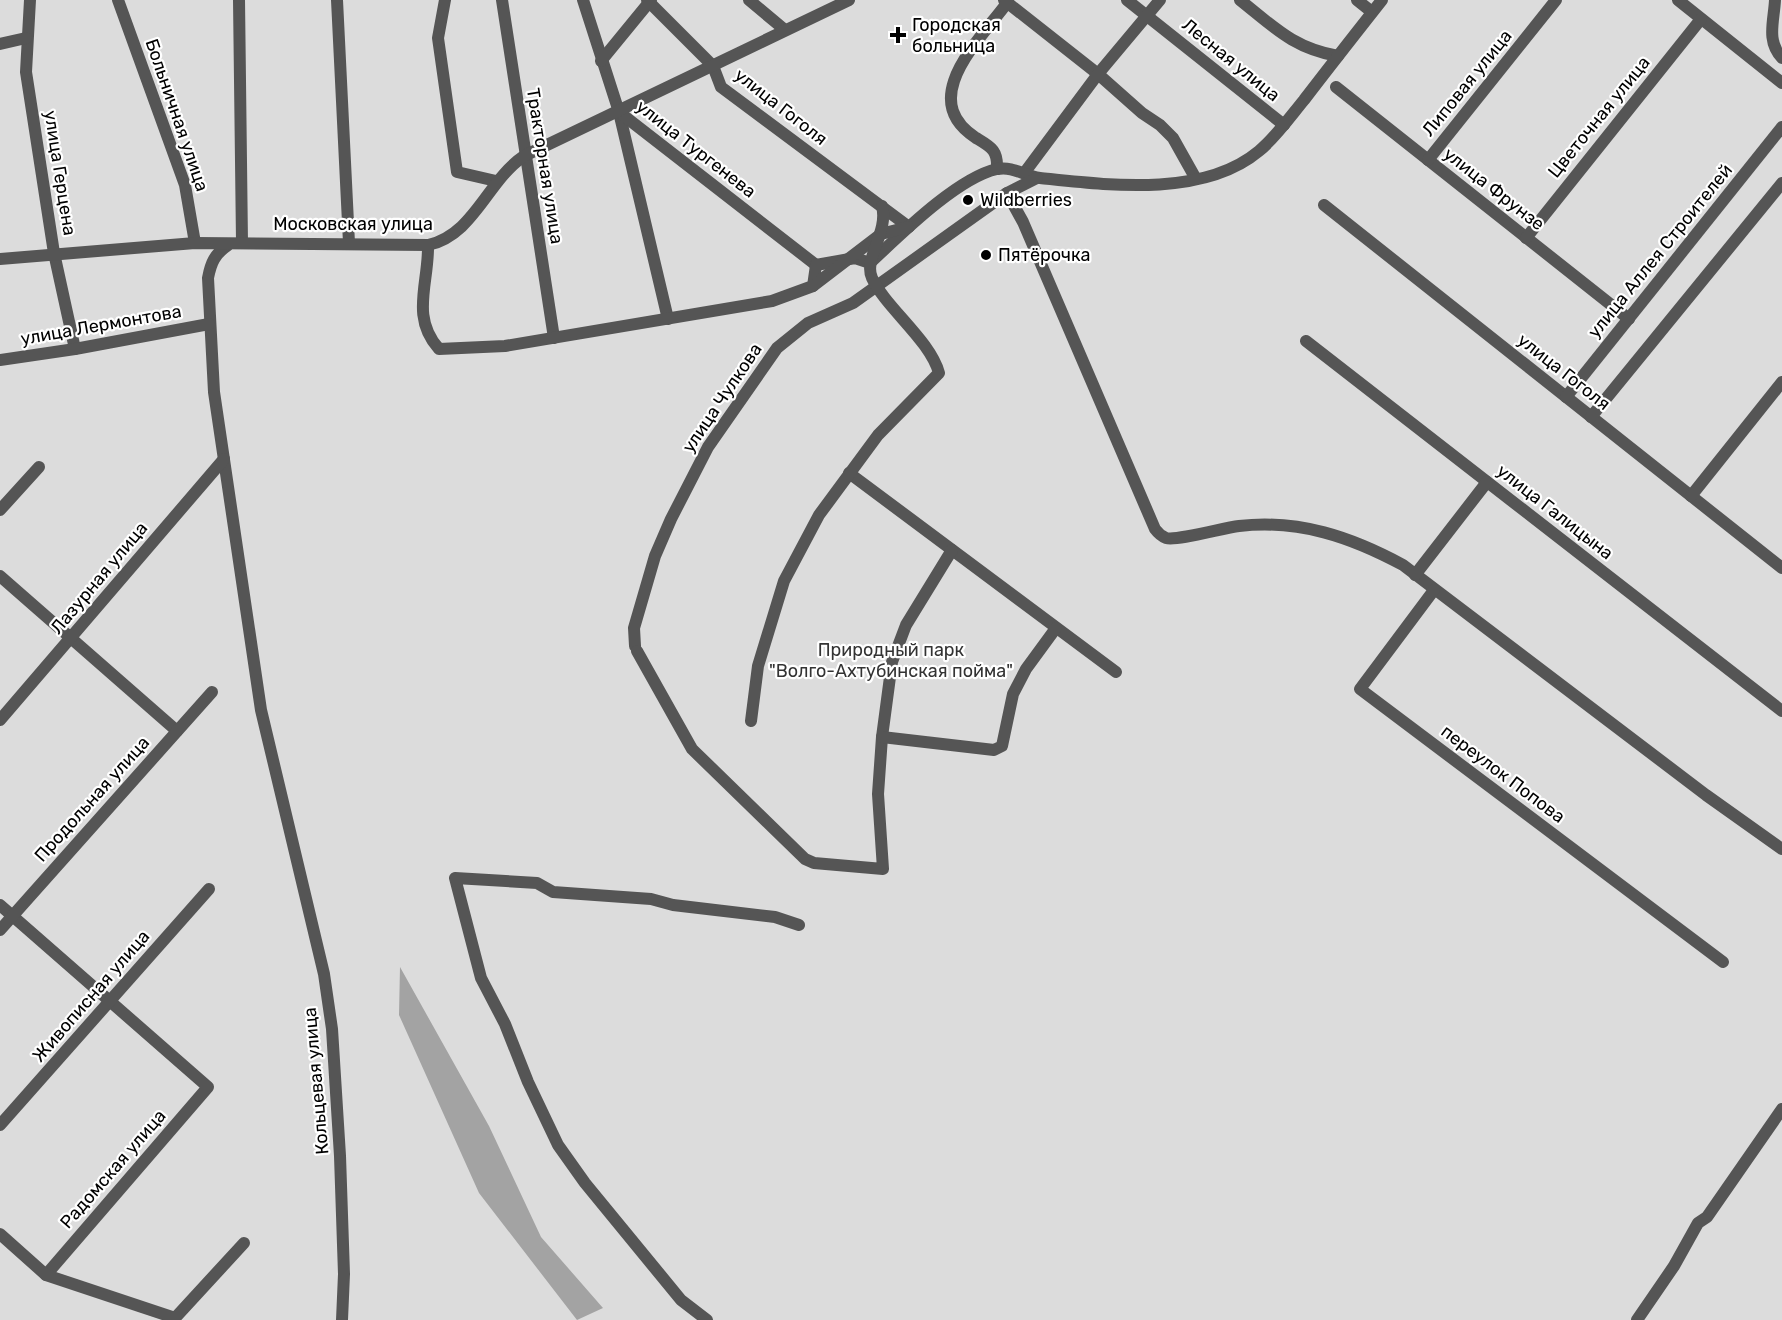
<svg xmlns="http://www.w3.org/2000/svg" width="1782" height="1320" viewBox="0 0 1782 1320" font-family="Rubik,sans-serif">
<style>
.green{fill:#dcdcdc}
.water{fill:#a3a3a3}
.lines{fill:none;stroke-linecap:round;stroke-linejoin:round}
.minor{stroke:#555;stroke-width:12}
.poi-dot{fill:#000;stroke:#fff;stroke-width:2}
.labels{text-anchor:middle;stroke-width:4.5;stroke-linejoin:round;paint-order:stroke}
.poi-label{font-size:18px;fill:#000;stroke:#fff;text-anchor:start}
.street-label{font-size:18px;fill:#000;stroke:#fff}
.park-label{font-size:18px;fill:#333;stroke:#fff}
</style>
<rect width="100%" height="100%" fill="#fff"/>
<!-- green -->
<rect class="green" x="0" y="0" width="1782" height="1320"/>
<!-- water -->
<path class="water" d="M400,967l89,159 52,111 62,71 -26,12 -98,-127 -80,-178z"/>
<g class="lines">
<!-- minor -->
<g class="minor">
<path d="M30,0l-4,72 28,181 21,96"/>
<path d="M118,0l67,185 10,58"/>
<path d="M239,0l3,242"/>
<path d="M337,0l12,243"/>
<path d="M445,0l-7,38 19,134 39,9"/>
<path d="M502,0l52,338"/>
<path d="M583,0l36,112 49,207"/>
<path d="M647,0l66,66 8,21 188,140"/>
<path d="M749,0l36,30"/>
<path d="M1004,0l94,74 44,39 18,12 13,13 23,41"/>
<path d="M1127,0l157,125"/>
<path d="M1240,0c34,27 53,48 98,56"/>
<path d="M1357,0l15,12"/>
<path d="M1678,0l104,83"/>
<path d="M1775,0c-1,21 -9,41 7,58"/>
<path d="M0,44l26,-6"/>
<path d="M601,61l50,-61"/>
<path d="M1336,87l293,232"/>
<path d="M619,112l197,153"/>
<path d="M1428,160l128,-160"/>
<path d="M997,169c1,-19 -6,-22 -21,-31 -60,-39 3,-97 31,-135"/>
<path d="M1025,172l73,-98 62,-74"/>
<path d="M1007,193l16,29 132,307c3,4 6,7 11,9 11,3 57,-10 73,-12 60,-7 112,11 164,39l303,230 76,54"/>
<path d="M1324,205l458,363"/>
<path d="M1526,238l175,-219"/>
<path d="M228,245c-13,9 -17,17 -20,33l6,114 47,318 63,264 8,55 8,127 4,118 -2,46"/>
<path d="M428,245c1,38 -18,72 11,104l66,-3 267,-45 41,-15 3,-21 39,-7 15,5c30,-28 87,-85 127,-94 17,-3 27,7 43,9 67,7 163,20 219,-27 17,-14 31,-34 45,-51 26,-34 52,-67 78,-100"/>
<path d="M0,259l195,-16 233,2c46,-10 59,-64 96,-89l325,-156"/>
<path d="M813,286l68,-52 27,-7"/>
<path d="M1306,341l476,370"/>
<path d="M0,360l75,-11 134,-25"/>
<path d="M1566,397l216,-270"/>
<path d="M1591,417l191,-234"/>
<path d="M849,473l267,199"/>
<path d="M1691,496l91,-114"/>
<path d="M0,510l39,-43"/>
<path d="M1415,575l72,-93"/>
<path d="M0,576l177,155"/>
<path d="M1434,590l-74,99 363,273"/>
<path d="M635,646l-1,-18 21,-72 16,-37 37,-72 69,-99 31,-25 45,-20 154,-110 30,-15"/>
<path d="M637,651l55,98 113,110 9,4 69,6 -5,-75 4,-57 10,-75 14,-37 46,-75"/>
<path d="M0,720l224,-261"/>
<path d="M751,721l7,-55 26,-85 35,-66 59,-80 61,-62c-9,-33 -53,-65 -67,-95 -9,-19 17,-46 10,-72"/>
<path d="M882,737l112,13 8,-4 11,-52 13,-25 30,-41"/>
<path d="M0,905l208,182 -162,188"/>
<path d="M0,930l212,-238"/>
<path d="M0,1125l209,-236"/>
<path d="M0,1234l46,41 129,43 69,-75"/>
<path d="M707,1320l-26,-20 -96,-117 -27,-38 -30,-63 -23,-58 -24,-46 -26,-100 82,5 16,9 98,7 22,6 102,12 24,8"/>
<path d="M1637,1320l37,-54 24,-43 9,-6 75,-108"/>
</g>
</g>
<!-- markers -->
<g class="poi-dot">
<path d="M895 26h6v6h6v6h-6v6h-6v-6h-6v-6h6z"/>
<circle cx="968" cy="200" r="6"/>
<circle cx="986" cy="255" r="6"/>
</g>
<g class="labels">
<!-- poi labels -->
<g class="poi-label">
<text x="912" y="31">Городская<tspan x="912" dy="21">больница</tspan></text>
<text x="980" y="206">Wildberries</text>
<text x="998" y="261">Пятёрочка</text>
</g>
<!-- street labels -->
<g class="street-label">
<text transform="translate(1231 60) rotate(39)" y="6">Лесная улица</text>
<text transform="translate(1467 83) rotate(-51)" y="6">Липовая улица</text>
<text transform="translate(781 107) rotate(38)" y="6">улица Гоголя</text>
<text transform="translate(177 115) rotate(71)" y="6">Больничная улица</text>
<text transform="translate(1599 117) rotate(-51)" y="6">Цветочная улица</text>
<text transform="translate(696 149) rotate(38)" y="6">улица Тургенева</text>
<text transform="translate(545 166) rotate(81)" y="6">Тракторная улица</text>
<text transform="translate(60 173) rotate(81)" y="6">улица Герцена</text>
<text transform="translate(1494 189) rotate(38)" y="6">улица Фрунзе</text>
<text x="353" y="230">Московская улица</text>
<text transform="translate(1660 251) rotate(-51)" y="6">улица Аллея Строителей</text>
<text transform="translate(101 325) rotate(-10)" y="6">улица Лермонтова</text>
<text transform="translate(1564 372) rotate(38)" y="6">улица Гоголя</text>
<text transform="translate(722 398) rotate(-56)" y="6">улица Чулкова</text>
<text transform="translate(1555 512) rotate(38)" y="6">улица Галицына</text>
<text transform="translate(99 578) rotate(-50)" y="6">Лазурная улица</text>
<text transform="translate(1503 774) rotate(37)" y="6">переулок Попова</text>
<text transform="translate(92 799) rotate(-48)" y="6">Продольная улица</text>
<text transform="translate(91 996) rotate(-49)" y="6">Живописная улица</text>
<text transform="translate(316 1081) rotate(-95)" y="6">Кольцевая улица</text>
<text transform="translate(113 1169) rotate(-49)" y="6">Радомская улица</text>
</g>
<!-- park labels -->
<g class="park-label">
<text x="891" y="656">Природный парк<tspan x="891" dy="21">"Волго-Ахтубинская пойма"</tspan></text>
</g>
</g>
</svg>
